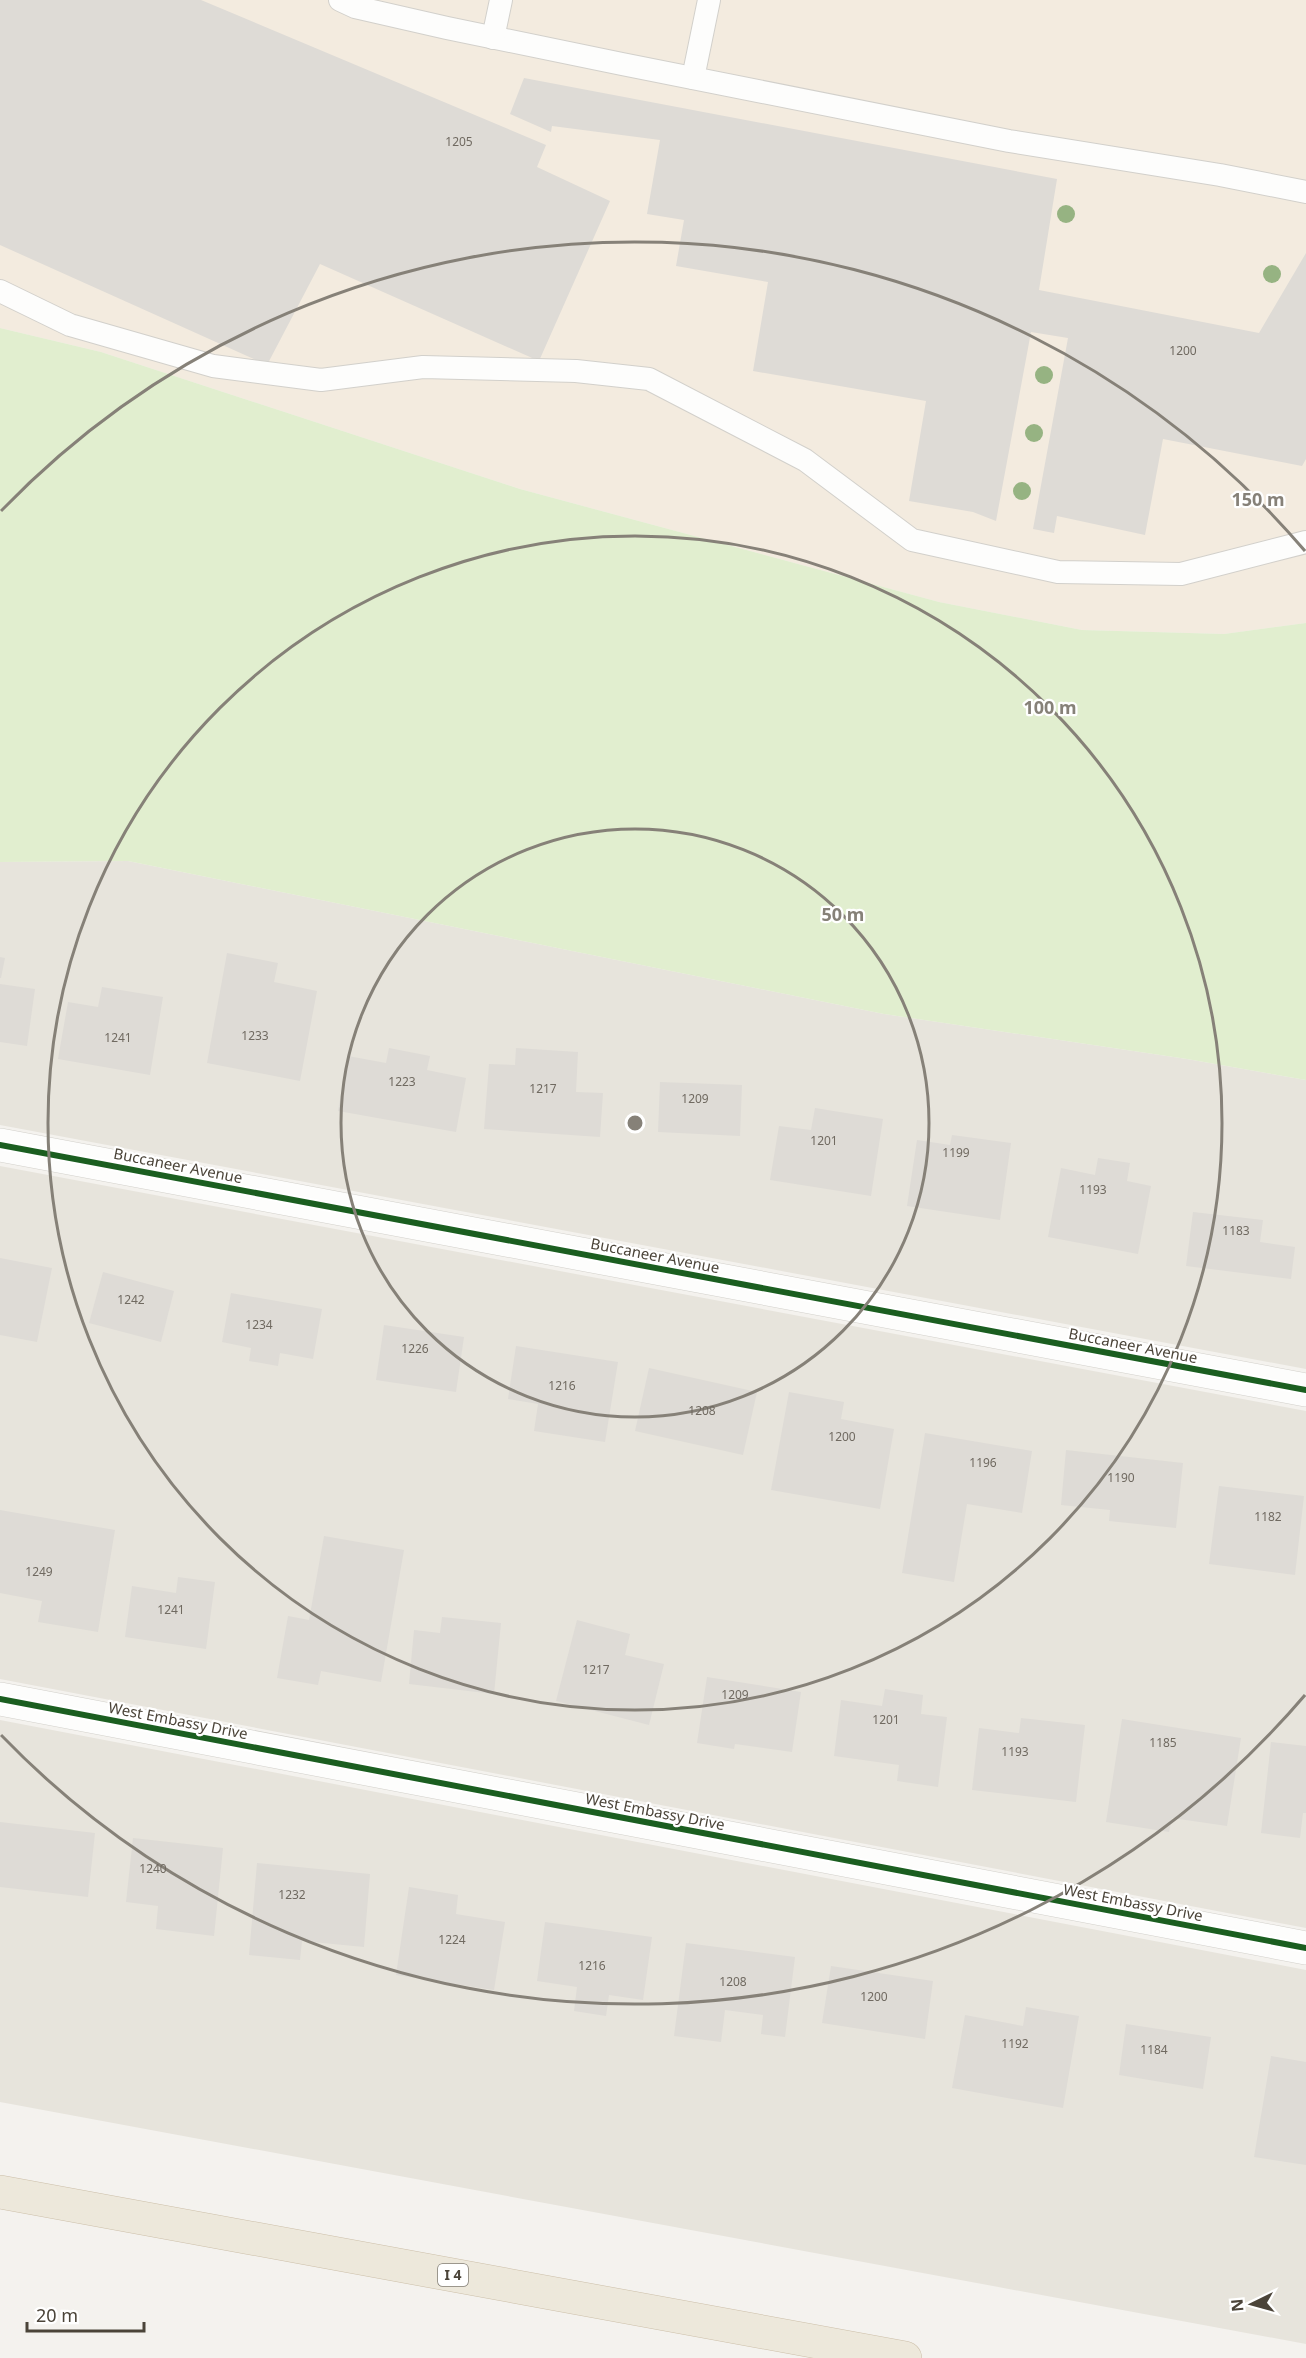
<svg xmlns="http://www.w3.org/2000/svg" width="1306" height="2358" viewBox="0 0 1306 2358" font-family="'Noto Sans',sans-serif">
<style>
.residential{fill:#e7e4dc}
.commercial{fill:#f3ebdf}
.green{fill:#e1eecf}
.building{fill:#dedbd6}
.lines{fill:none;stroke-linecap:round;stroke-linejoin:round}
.lane-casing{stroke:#d2d0cb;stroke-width:24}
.street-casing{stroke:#d2d0cb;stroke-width:34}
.highway-casing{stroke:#ccbfa9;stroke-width:34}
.lane{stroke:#fdfdfc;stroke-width:22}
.street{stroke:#fdfdfc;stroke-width:33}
.highway{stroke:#ede8db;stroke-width:33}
.cycleway-casing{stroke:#fff;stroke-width:10}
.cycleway{stroke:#1b5e20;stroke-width:6}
.tree{fill:#96b382}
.ring{fill:none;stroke:#868178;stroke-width:3}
.labels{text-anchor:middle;stroke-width:4.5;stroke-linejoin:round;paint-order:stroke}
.number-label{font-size:12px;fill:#706a61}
.shield{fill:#fff;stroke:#817c74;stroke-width:1.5}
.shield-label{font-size:14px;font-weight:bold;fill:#4b4439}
.street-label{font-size:15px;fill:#4b4439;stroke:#fff}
.centre{fill:#868178;stroke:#fff;stroke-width:3}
.ring-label{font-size:18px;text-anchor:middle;font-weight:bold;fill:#868178;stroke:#fff;stroke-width:4.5;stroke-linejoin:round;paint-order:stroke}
</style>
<rect width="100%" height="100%" fill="#f4f2ee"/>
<!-- residential -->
<g class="residential">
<path d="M128,861l756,153 303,45 119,21v289l-1306,-244v-263z"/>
<path d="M0,1166l1306,245v517l-1306,-249z"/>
<path d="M0,1720l1306,250v374l-1306,-242z"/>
</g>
<!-- commercial -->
<path class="commercial" d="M0,0h1306v623l-82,11 -142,-4 -143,-28 -419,-113 -419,-137 -101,-24z"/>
<!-- green -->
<path class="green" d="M0,328l101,24 419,137 419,113 143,28 142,4 82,-11v457l-119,-21 -303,-45 -756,-153 -128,1z"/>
<!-- building -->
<g class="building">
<path d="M0,0h201l345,145 -9,22 73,34 -71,160 -219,-97 -53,101 -267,-120z"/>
<path d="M524,78l533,101 -18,111 220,43 47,-80v206l-4,7 -139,-27 -18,96 -88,-19 -3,17 -21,-4 35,-191 -37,-6 -35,189 -23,-9 -64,-11 17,-100 -173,-30 15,-89 -92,-16 8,-46 -37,-6 13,-74 -108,-14 -1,6 -41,-18z"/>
<path d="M227,953l51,10 -4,19 43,9 -17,90 -93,-18z"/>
<path d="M0,957l5,1 -4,20h-1z"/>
<path d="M0,984l35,5 -8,57 -27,-4z"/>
<path d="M102,987l61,10 -13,78 -92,-16 10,-57 30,5z"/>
<path d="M389,1048l41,8 -3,14 39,8 -10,54 -118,-21 10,-55 38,7z"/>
<path d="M516,1048l62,4 -2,40 27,1 -3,44 -116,-8 5,-65 26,1z"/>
<path d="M660,1082l82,3 -2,51 -82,-4z"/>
<path d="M815,1108l68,11 -12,77 -101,-16 9,-54 32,4z"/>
<path d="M952,1135l59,8 -11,77 -93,-14 10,-66 33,5z"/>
<path d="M1098,1158l32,5 -3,18 24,5 -13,68 -90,-17 13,-69 34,7z"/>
<path d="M1193,1212l70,8 -3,22 35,5 -4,32 -105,-13z"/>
<path d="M0,1258l52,10 -15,74 -37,-7z"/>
<path d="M103,1272l71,19 -13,51 -72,-19z"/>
<path d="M231,1293l91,16 -9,50 -33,-6 -2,13 -29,-5 2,-13 -29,-6z"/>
<path d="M384,1325l80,12 -8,55 -80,-12z"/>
<path d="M516,1346l102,16 -13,80 -71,-11 4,-27 -30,-5z"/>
<path d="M649,1368l108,24 -14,63 -108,-24z"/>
<path d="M789,1392l55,10 -3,17 53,10 -14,80 -109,-19z"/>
<path d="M925,1433l107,18 -10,62 -55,-9 -13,78 -52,-9z"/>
<path d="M1066,1450l117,13 -7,65 -67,-7 1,-11 -49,-5z"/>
<path d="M1219,1486l85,10 -9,79 -86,-11z"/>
<path d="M0,1510l115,20 -17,102 -60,-10 4,-21 -42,-8z"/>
<path d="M324,1536l80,14 -23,132 -60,-11 -3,14 -41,-7 11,-62 21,4z"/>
<path d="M178,1577l37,5 -9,67 -81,-12 7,-51 44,7z"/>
<path d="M442,1617l59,6 -7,71 -85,-10 5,-54 26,3z"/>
<path d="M577,1620l53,14 -5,21 39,9 -15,61 -93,-24z"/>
<path d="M707,1677l94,15 -9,60 -57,-8 -1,5 -37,-6z"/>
<path d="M885,1689l38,6 -2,19 26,3 -9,70 -41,-6 2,-16 -65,-9 7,-56 41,6z"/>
<path d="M1021,1718l64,7 -9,77 -104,-12 7,-62 40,5z"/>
<path d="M1122,1719l119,19 -14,88 -55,-8 -3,14 -63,-10z"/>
<path d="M1271,1742l35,4v67h-3l-3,25 -39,-5z"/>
<path d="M0,1822l95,11 -7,64 -88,-10z"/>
<path d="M133,1838l90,10 -9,88 -58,-7 2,-23 -32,-4z"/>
<path d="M257,1863l113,11 -6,73 -62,-6 -2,19 -51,-5z"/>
<path d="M409,1887l49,8 -2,19 49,8 -11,68 -98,-15z"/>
<path d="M545,1922l107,15 -9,63 -34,-5 -3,21 -32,-5 3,-24 -40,-6z"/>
<path d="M686,1943l109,14 -10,80 -24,-3 2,-19 -38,-5 -4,32 -47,-6z"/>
<path d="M831,1966l102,15 -8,58 -103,-16z"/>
<path d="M1026,2007l53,9 -16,92 -111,-20 13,-73 58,11z"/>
<path d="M1126,2024l85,13 -8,52 -84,-14z"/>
<path d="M1271,2056l35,6v103l-52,-8z"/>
</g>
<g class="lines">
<!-- lane casing -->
<g class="lane-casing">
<g id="lane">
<path d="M340,0l15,7 92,21 175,36 387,77 211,34 86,17"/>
<path d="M493,38l8,-38"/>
<path d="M693,78l16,-78"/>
<path d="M0,291l70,34 143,41 108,14 102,-13 153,4 73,8 156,81 107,80 146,32 123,2 125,-32"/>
</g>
</g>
<!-- street casing -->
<g class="street-casing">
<g id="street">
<path d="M0,1145l1306,245"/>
<path d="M0,1699l1306,249"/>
</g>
</g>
<!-- highway casing -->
<g class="highway-casing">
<path id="highway" d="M0,2192l905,166"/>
</g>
<!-- lane -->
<use href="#lane" class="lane"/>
<!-- street -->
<use href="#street" class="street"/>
<!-- highway -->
<use href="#highway" class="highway"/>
<!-- cycleway casing -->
<g class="cycleway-casing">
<g id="cycleway">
<path d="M0,1145l1306,245"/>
<path d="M0,1699l1306,249"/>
</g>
</g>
<!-- cycleway -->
<use href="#cycleway" class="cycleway"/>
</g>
<!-- trees -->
<g class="tree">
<circle cx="1066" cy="214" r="9"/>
<circle cx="1272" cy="274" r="9"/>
<circle cx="1044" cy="375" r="9"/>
<circle cx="1034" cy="433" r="9"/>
<circle cx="1022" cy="491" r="9"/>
</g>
<!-- distance rings -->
<g class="ring">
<circle cx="635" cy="1123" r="294"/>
<circle cx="635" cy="1123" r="587"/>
<path d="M1305 1695A881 881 0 0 1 1 1735M1 511A881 881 0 0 1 1305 551"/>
</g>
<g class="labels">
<!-- number labels -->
<g class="number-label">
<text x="459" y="146">1205</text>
<text x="1183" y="355">1200</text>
<text x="255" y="1040">1233</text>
<text x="118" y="1042">1241</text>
<text x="402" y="1086">1223</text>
<text x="543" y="1093">1217</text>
<text x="695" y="1103">1209</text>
<text x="824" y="1145">1201</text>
<text x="956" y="1157">1199</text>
<text x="1093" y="1194">1193</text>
<text x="1236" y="1235">1183</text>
<text x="131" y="1304">1242</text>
<text x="259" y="1329">1234</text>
<text x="415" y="1353">1226</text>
<text x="562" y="1390">1216</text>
<text x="702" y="1415">1208</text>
<text x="842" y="1441">1200</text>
<text x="983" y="1467">1196</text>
<text x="1121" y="1482">1190</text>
<text x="1268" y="1521">1182</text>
<text x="39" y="1576">1249</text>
<text x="171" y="1614">1241</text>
<text x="596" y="1674">1217</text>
<text x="735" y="1699">1209</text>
<text x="886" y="1724">1201</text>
<text x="1163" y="1747">1185</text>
<text x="1015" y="1756">1193</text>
<text x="153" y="1873">1240</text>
<text x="292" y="1899">1232</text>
<text x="452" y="1944">1224</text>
<text x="592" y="1970">1216</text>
<text x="733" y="1986">1208</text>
<text x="874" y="2001">1200</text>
<text x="1015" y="2048">1192</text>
<text x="1154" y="2054">1184</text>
</g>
<!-- shield labels -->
<rect class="shield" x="438" y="2264" width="30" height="22" rx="4.5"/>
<g class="shield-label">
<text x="453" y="2280">I 4</text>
</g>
<!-- street labels -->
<g class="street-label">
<text transform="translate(178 1166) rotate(11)" y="5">Buccaneer Avenue</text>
<text transform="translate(655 1256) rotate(11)" y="5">Buccaneer Avenue</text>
<text transform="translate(1133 1346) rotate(11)" y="5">Buccaneer Avenue</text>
<text transform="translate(178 1721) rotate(11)" y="5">West Embassy Drive</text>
<text transform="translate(655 1812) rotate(11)" y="5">West Embassy Drive</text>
<text transform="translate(1133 1903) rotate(11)" y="5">West Embassy Drive</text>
</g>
</g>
<circle cx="635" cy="1123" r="9" class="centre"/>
<g class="ring-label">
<text x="1258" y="506">150 m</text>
<text x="1050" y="714">100 m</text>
<text x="843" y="921">50 m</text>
</g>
<!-- north arrow -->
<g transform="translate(1252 2304) rotate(265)" stroke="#ffffff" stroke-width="4.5" paint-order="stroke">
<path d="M0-4.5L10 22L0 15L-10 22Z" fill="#4b4439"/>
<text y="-9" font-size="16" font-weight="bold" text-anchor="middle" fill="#4b4439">N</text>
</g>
<!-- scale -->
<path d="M27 2322v9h117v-9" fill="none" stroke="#4b4439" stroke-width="3"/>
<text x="36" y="2322" font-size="18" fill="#4b4439" stroke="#ffffff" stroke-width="4.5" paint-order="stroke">20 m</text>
</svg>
